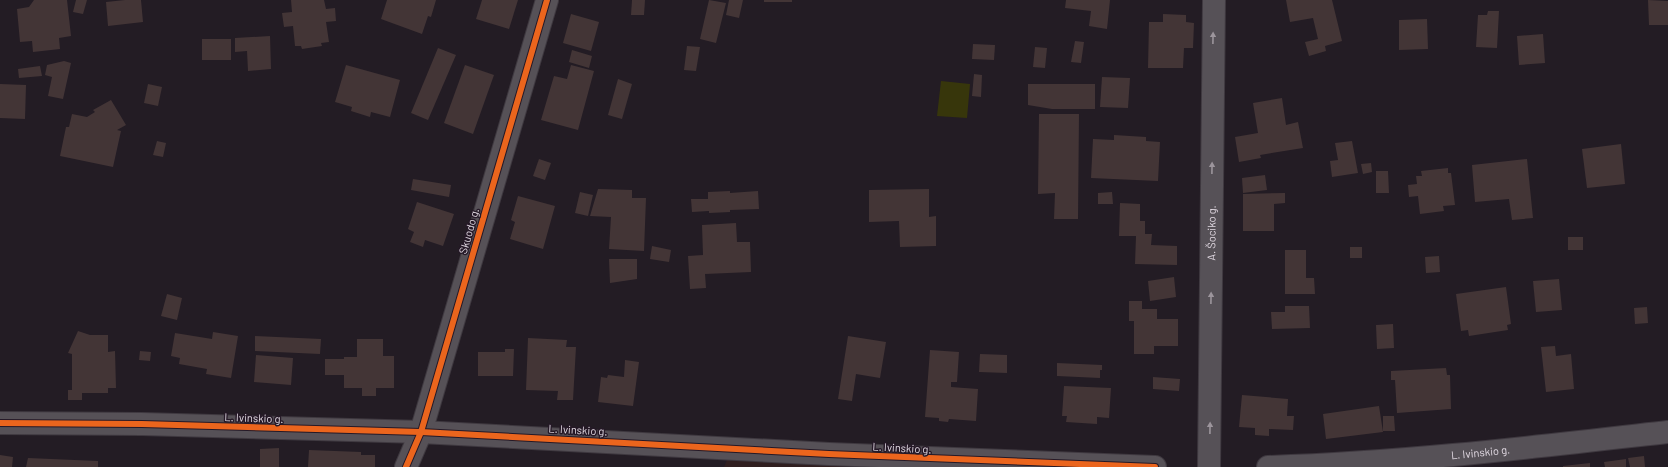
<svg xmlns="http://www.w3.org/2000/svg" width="1668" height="467" viewBox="0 0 1668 467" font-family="Barlow,sans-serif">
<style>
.industrial{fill:#301f20}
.green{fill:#37360b}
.building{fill:#433536}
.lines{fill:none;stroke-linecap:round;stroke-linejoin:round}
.minor-casing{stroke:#3f3940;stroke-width:24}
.minor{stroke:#565157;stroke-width:22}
.cycleway-casing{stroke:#251927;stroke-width:8}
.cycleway{stroke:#eb651d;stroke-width:6}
.oneway{fill:#9c959c}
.labels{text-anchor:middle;stroke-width:3;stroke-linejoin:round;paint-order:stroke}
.street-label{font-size:11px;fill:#e1d9e2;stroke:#251927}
</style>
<rect width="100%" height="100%" fill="#231c24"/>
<!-- industrial -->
<path class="industrial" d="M727,460l126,7h-129z"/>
<!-- green -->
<path class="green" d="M941,81l29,3 -3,34 -30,-2z"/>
<!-- building -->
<g class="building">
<path d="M34,0h33l4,36 -12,2 1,11 -27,3 -1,-11 -12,1 -3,-33 12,-2z"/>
<path d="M76,0h11l-4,14 -10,-2z"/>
<path d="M125,0h16l2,22 -35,4 -2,-24z"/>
<path d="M291,0h33l2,9 9,-1 1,13 -10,1 3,20 -8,1 1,3 -20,3 -1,-3h-6l-2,-20 -9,1 -2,-14 10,-1z"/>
<path d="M387,0h49l-5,17 -3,-1 -6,18 -41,-15z"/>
<path d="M482,0h36l-9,29 -33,-10z"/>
<path d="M632,0h13l-1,15h-13z"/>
<path d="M709,0l17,3 -10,40 -16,-4z"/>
<path d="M729,0h14l-4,18 -13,-3z"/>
<rect x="764" y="0" width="28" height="2"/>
<path d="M1066,0h44l-3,29 -18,-3 2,-15 -26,-3z"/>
<path d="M1286,0h46l10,41 -17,5 1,5 -17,5 -4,-14 13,-3 -5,-21 -23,4z"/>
<path d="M1648,0l20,1v24h-19z"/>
<path d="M1488,11h11l-2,37 -21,-1 2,-32h9z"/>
<path d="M571,14l28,8 -8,29 -28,-8z"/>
<path d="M1163,14l23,1v7l8,1 -1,25h-9l-1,20h-35l1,-46h14z"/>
<path d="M1427,19l1,30 -29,1v-30z"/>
<path d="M1543,34l2,29 -26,2 -2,-29z"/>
<path d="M270,36l1,33 -23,2 -1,-20 -12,1v-14z"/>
<rect x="202" y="39" width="29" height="21"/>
<path d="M1075,41l9,1 -3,21 -10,-1z"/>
<path d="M973,44l22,1 -1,15 -22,-1z"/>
<path d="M687,46l13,1 -4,24 -12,-1z"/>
<path d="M1035,47l12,1 -2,20 -12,-1z"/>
<path d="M438,48l18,7 -28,65 -17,-7z"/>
<path d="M572,50l20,6 -3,12 -20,-6z"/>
<path d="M64,61l7,2 -8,36 -15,-3 4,-19 -7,-2 2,-10z"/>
<path d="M346,65l54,15 -10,37 -19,-5 -1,5 -19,-6 1,-4 -17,-5z"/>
<path d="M465,65l29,10 -21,59 -29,-11z"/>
<path d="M571,65l23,6 -16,59 -37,-10 13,-44 13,3z"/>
<path d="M40,66l2,10 -23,2 -1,-9z"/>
<path d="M974,74l8,1 -1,22 -9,-1z"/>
<path d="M1102,77l28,1 -2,30 -28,-1z"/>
<path d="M618,79l14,5 -10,35 -14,-4z"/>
<path d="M0,84l26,1 -1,34 -25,-1z"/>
<path d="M148,84l14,3 -4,19 -14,-3z"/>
<path d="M1028,84h67v25h-43l-24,-4z"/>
<path d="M1282,98l4,27 12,-3 5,26 -43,7 1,3 -22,4 -4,-25 23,-4 -5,-30z"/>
<path d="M111,100l15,25 -9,5 4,1 -8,36 -53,-11 6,-29h3l3,-13 15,3 8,-5 -2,-2z"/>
<path d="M1039,114h40l-1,105h-24l1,-26 -17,1z"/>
<path d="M1114,135l32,2v4l14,1 -2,39 -67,-3 2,-39 21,1z"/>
<path d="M157,141l9,2 -3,14 -10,-2z"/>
<path d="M1352,141l6,32 -26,4 -2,-16 8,-1 -3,-17z"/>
<path d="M1621,144l4,40 -38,4 -5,-39z"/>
<path d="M539,159l12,4 -6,17 -12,-4z"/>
<path d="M1527,159l6,59 -21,2 -3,-21 -34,3 -3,-37z"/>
<path d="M1371,163l1,9 -9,2 -2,-10z"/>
<path d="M1448,168v5h3l4,32 -12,1 1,5 -24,3 -2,-18 -9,1 -1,-12 9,-1 -1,-8h6l-1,-5z"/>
<path d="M1376,171h12l1,22h-13z"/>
<path d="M1265,175l2,15 -24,3 -1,-15z"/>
<path d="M413,179l38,6 -2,12 -38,-7z"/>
<path d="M598,189l34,1v8h14l-2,53 -35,-2 2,-32 -21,-1z"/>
<path d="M929,189v28l7,-1v30l-36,1 -1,-26 -30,1v-32z"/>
<path d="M730,191v2l28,-2 1,18 -29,1v2l-21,1v-2l-17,1 -1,-13h17v-7z"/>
<path d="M580,192l13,3 -5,21 -13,-3z"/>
<path d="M1112,192l1,12h-15v-11z"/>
<path d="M1285,193v10l-11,1v27h-31v-37z"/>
<path d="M518,196l37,10 -12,43 -33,-10 5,-17 -4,-2z"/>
<path d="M417,202l37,12 -11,32 -18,-6 -2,7 -13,-5 4,-10 -6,-3z"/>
<path d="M1120,203l20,1v17h5v13h7l-1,11 26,1v19l-42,-1 1,-28h-17z"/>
<path d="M736,223l1,19h13l1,30 -46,2 1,14 -16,1 -2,-33 15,-1 -1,-30z"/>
<rect x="1568" y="237" width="15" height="13"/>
<path d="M652,246l19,4 -2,12 -19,-3z"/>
<rect x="1350" y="247" width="12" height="11"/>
<path d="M1285,250h21v28h8l1,16h-30z"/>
<path d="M1439,256l1,16 -14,1 -1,-16z"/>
<path d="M609,259h28v20l-27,4z"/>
<path d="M1174,277l2,20 -26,4 -2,-20z"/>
<path d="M1559,279l3,31 -26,2 -3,-31z"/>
<path d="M1506,287l5,37 -4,1 1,5 -39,6 -1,-6 -7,1 -5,-37z"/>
<path d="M167,294l15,4 -5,22 -16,-4z"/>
<path d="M1129,301h13v8h15v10h21v27h-24v8h-20v-33h-5z"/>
<path d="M1285,306h24l1,22 -38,1 -1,-17h14z"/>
<path d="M1647,307l1,16 -13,1 -1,-16z"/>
<path d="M1393,324l1,24 -17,1 -1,-24z"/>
<path d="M78,331l12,4h18v17l7,-1 1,37h-8v5h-26v7h-14v-10h4v-36l-4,-1z"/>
<path d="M213,332l25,4 -7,42 -25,-4 1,-5 -28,-5 1,-6 -9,-2 4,-23 37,6z"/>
<path d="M255,336l66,3 -1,15 -65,-3z"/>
<path d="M848,336l38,6 -6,36 -24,-4 -4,27 -14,-2z"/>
<path d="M528,338l39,2 -1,7h10l-3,53h-16l1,-9 -32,-1z"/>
<path d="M357,339h26v17h11v32h-18v8h-14v-8h-18v-13h-19v-16h19v-2h13z"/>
<path d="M1555,346l1,10 15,-2 3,35 -28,3 -5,-45z"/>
<path d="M505,349h9l-1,27h-35v-24h27z"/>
<path d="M930,350l29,2 -2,30h-6v5l27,2 -2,32 -27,-2 -1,3 -9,-1v-3l-14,-1z"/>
<path d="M140,351l11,1 -1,9 -11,-1z"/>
<path d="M980,354l27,1v18l-28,-1z"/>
<path d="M256,355l37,3 -2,27 -37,-3z"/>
<path d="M625,360l14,2 -6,44 -35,-4 3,-25 6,1 1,-3 16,2z"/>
<path d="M1057,363l45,2v5h-2v8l-43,-2z"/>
<path d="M1446,368l1,7h3l1,34 -54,4 -2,-33h-4v-9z"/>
<path d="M1153,377l27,2 -1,12 -26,-2z"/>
<path d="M1064,386l47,2 -2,30 -12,-1v7l-31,-2 1,-6h-5z"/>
<path d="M1242,395l46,4 -1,17h7l-1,14 -24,-1v7l-14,-1v-7l-16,-1z"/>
<path d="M1379,406l4,26 -57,7 -3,-25z"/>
<path d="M1383,416h11l1,15h-12z"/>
<path d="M279,448v19h-19v-18z"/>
<path d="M309,450l52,2v3h14v12h-67z"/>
<path d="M0,455l13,2 -1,10h-12z"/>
<path d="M1644,456l1,11h-15l-2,-9z"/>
<path d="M28,458l70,3v6h-72z"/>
<path d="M1626,459v8h-21l-1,-5z"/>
<path d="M1590,463v4h-27v-1z"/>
</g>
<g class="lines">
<!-- minor casing -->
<g class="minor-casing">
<g id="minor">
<path d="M0,423l142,1 279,8 408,22 326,13"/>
<path d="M406,467l15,-35 126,-432"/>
<path id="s1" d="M1209,467l5,-467"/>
<path id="s2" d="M1268,467c134,-4 267,-20 400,-35"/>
</g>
</g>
<!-- minor -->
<use href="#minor" class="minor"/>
<!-- cycleway casing -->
<g class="cycleway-casing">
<g id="cycleway">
<path d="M0,423l142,1 279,8 408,22 326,13"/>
<path d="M406,467l15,-35 126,-432"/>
</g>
</g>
<!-- cycleway -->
<use href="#cycleway" class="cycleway"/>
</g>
<!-- one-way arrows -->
<defs><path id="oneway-solid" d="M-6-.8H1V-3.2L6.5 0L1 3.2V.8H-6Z"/></defs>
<g class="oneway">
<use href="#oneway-solid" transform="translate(1213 38) rotate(-89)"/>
<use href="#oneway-solid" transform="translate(1212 168) rotate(-89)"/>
<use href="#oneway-solid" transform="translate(1211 298) rotate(-89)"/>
<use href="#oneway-solid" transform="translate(1210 428) rotate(-89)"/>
</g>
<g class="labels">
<!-- street labels -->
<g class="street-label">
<text transform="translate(469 231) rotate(-74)" y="4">Skuodo g.</text>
<text dy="4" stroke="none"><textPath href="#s1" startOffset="234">A. Šociko g.</textPath></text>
<text transform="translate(254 418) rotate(2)" y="4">L. Ivinskio g.</text>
<text transform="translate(578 430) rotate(3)" y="4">L. Ivinskio g.</text>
<text transform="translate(902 448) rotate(3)" y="4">L. Ivinskio g.</text>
<text dy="4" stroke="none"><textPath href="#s2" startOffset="213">L. Ivinskio g.</textPath></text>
</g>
</g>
</svg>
